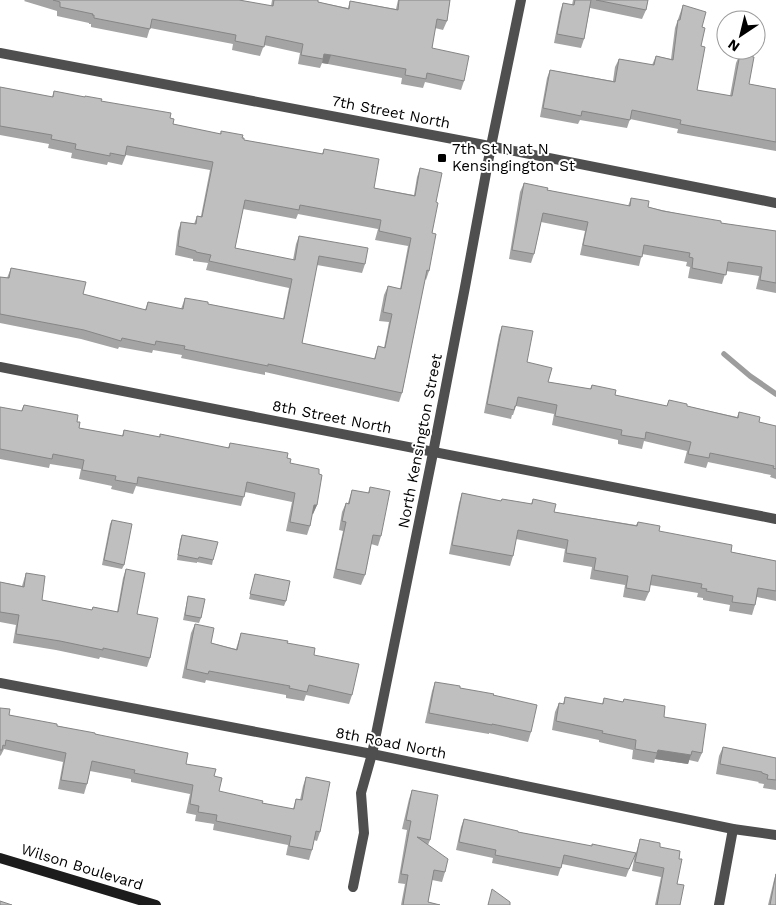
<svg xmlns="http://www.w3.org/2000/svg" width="776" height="905" viewBox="0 0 776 905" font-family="'Work Sans',sans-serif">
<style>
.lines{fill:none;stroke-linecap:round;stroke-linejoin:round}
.stream{stroke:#9d9d9d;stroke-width:5.5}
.street{stroke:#4f4f4f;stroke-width:10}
.secondary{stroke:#1c1c1c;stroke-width:10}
.wall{fill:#a4a4a4;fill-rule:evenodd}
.shaded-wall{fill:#868686}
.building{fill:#bfbfbf;stroke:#868686;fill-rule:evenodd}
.poi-dot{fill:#000;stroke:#fff;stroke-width:2}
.labels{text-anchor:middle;stroke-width:4;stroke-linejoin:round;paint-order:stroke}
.street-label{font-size:15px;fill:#000;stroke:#fff}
.poi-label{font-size:15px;fill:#000;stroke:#fff;text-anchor:start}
</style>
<rect width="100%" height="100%" fill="#fff"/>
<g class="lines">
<!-- stream -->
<path class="stream" d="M724,354l26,22 26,18"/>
<!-- street -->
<g class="street">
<path d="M0,53l474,90 302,60"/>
<path d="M0,367l776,152"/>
<path d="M0,683l372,71 361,75 43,6"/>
<path d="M353,887l11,-54 -3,-40 11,-39 61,-301 32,-166 26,-141 30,-146"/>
<path d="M719,905l14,-76"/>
</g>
<!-- secondary -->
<path class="secondary" d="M0,858l156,47"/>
</g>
<!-- wall -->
<g class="wall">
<path d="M25,0h214l32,6 1,-6h46v2l30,6 2,-7 46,8 2,-9h52l-3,21 -4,9 -8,-2 -3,20 32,33 -3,9 -36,-8 -2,6 -22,-4 1,-6 -32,-6 -42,-8 -6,-1 -2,5 -22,-4 2,-11 -36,-8 -4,11 -28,-6 1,-6 -83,-16 -3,10 -56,-11v-3h-2v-1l-32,-7v-5l-33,-10z"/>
<path d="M573,0h75l-2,10 -4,9 -52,-11 -6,31 -3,9 -27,-5 6,-31 3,-9 9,2z"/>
<path d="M683,5l19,22 -5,63 33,6 6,-33 4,-9 9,30 27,5v62l-99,-18 1,-4 -48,-10 -3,9 -47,-8 -2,4 -38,-7 7,-39 3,-8 63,11 2,-14 4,-8 33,6 4,-9 15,3 4,-31z"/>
<path d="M0,87l52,10 2,-6 47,10 69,17 3,6 47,10 1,-3 21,7 2,2 78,14 2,-5 50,39 40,7 3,-18 3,-9 16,34 -4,31 -3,38 -3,9 -1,-1 -23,114 -3,9 -134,-30v3l-84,-17 1,-3 -29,-5 -1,3 -33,-6 -1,2 -37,-10 -81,-16v-46l7,1 4,-10 72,26 62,16 3,-8 33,7 4,-11 23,6 75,15 6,-31 -83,-18 2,-7 -15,-2v-2l-18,-4 3,-24 3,-9 13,2 3,-8h4l9,-46 -84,-15 -4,10 -14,-3 -1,3 -36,-7 1,-5 -24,-5 1,-4 -49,-9zM243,209l53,10 2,-5 80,15 -3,11 33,6 -8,43 -12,-3 -4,9 -5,26 10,1 -5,26 -6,-2 -4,13 -72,-16 15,-78 45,8 3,-9 -66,-28 -3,8 -3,16 -58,-12z"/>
<path d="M524,183l23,7 81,16 3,-8 17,9 73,16 55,8v62l-20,-4 3,-13 -33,-5 -4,13 -34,-6 2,-11 -4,-1 1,-4 -45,-8 -3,12 -59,-11 5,-24 -44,-9 -7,32 -3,9 -22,-4 11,-67z"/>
<path d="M502,326l25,36 21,20 42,7 2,-4 23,10 52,11 2,-6 18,6 50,11 2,-5 20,10 17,4v53l-6,-2 1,-2 -63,-13 -2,6 -22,-5 3,-12 -43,-10 -2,8 -24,-5v-4l-66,-15 2,-11 -38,-8 -3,9h-1l-1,4 -27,-6 15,-78z"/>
<path d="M24,405l53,17 2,6 43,8 2,-6 35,7 1,-3 68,14 2,-5 57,15 30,47 -4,9h-1l-2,12 -3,9 -21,-4 6,-29 -47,-10 -4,14 -105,-20 -3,8 -22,-5 1,-3 -33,-7 2,-10 -31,-5 -1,4 -49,-9v-52l21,4z"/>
<path d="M370,487l11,49 -3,10 -7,-2 -6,31 -4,10 -28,-7 10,-47 -4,-1 3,-18 4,-9h2l4,-13 16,3z"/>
<path d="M462,493l39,8 1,-2 29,5 2,-5 21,13 82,13 2,-3 21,9 72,21 45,9v40l-19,-4 -2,8 -3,10 -23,-4 1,-6 -27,-5v-2l-6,-1 1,-4 -48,-8 -1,7 -4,9 -22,-4 2,-12 -35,-6 2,-12 -29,-5 2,-13 -49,-10 -3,17 -3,10 -61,-12 10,-51z"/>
<path d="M112,520l12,45 -2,4 -20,-4 8,-41z"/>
<path d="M182,535l31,25 -1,5 -15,-3v1l-20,-3 3,-20z"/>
<path d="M126,569l11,45 13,44 -3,9 -47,-10 -1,2 -43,-9 -43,-7 3,-18 -16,-3v-40l22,4 4,-13 16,27 50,10 1,-3 24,5 6,-34z"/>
<path d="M255,574l31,27 -2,5 -35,-7z"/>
<path d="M188,596l13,22 -2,5 -16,-3 4,-19z"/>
<path d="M195,624l16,19 25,6 5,-16 46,10 27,12 38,40 -3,9 -43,-9 -2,6 -18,-3v-3l-80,-15 -1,3 -23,-5 9,-45z"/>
<path d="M435,682l25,6 33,7 38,37 -3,10 -39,-9v1l-64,-11 7,-32z"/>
<path d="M565,697l37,7 2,-6 19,4 1,-3 40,18 38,36 -4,9 -9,-2 -1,4 -33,-5 -1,4 -22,-4 1,-9 -34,-8v-2l-47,-10 3,-18 4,-9 4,1z"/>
<path d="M0,708l9,7 86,19 91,30 28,12 5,15 43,12 31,6 3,-10 4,1 3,-14 3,-9 14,55 -3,9 -3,-1 -2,10 -3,10 -23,-5 2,-10 -75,-15 1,-6 -19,-3 1,-6 -10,-2 4,-19 -59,-12v-3l-41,-8 -3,13 -3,10 -26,-5 5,-27 -59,-13 -3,6 -1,1z"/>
<path d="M723,747l53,11v32l-13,-2 1,-4 -6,-1 1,-1 -43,-8 3,-18z"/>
<path d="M412,790l18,50 -2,5 17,27 -3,10 -10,-2 -4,22 12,3h-39l4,-21 -7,-1 9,-53 -5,-1 7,-30z"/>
<path d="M464,819l54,13 73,14 45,7 4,-14 20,8 19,12 -2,25 3,21h-25l6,-28 -29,-6 3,-17 -9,23 -64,-13 -4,12 -66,-13 1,-5 -37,-8 5,-23z"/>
<path d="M776,873v32h-8l6,-25z"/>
</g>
<!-- shaded-wall -->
<g class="shaded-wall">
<path d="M324,54l7,1 -3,9 -6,-1z"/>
<path d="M314,505h3l-4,9h-3z"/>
<path d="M658,750l33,5 -3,9 -33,-5z"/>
</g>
<!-- building -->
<g class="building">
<path d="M53,0h186l34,6 1,-6h44v2l31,7 1,-8 48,9 1,-10h51l-3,21 -10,-2 -5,29 37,8 -5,25 -37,-8 -1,6 -21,-4 1,-6 -33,-6 -42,-8 -7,-1 -1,5 -22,-4 2,-11 -37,-8 -2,11 -29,-6 1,-6 -84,-16 -2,10 -56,-11v-3h-2l1,-1 -33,-7v-5z"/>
<path d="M575,0h16l-7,39 -27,-5 6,-31 11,2z"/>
<path d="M596,0h52l-2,10z"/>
<path d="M683,5l23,7 -4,15 3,1 -4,18 4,1 -8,43 35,6 8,-42 14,3 -5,27 27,5v53l-96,-18 1,-4 -49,-10 -2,10 -48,-9 -1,5 -38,-8 7,-38 65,12 4,-23 35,6 2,-9 17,4 5,-40h2z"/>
<path d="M0,87l53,10 1,-6 31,6v-1l17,3 -1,2 70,12 -1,5 4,1 -1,5 48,10v-3l22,4 -1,3h2v2l79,14 1,-5 55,10 -5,29 41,8 5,-28 22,5 -6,29 2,1 -6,30 4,1 -7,37 -2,-1 -25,123 -134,-29v2l-84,-17 1,-3 -29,-5 -1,4 -33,-7 -1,3 -37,-11 -84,-16v-37l9,1 2,-10 75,14 -3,12 63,16 2,-8 35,7 2,-11 23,4v2l76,15 8,-40 -83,-18 2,-6 -15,-3v-1l-18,-5 3,-24 15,2 1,-8 5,1 11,-55 -86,-16 -2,10 -15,-3v3l-35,-7 1,-5 -25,-5 1,-4 -52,-9zM245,200l54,10 1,-5 81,15 -2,11 32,7 -10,51 -13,-3 -5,26 9,2 -7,34 -7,-2 -3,13 -73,-16 17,-87 46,8 3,-16 -69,-12 -4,24 -60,-12z"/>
<path d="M524,183l24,5 -1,2 83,16 1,-8 18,3 -1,6 15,4 58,10v2l55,8v52l-16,-3 2,-13 -34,-5 -2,13 -34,-7 1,-10 -4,-1 1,-4 -46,-8 -2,12 -59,-12 5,-23 -45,-9 -9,41 -22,-4z"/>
<path d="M502,326l31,5 -6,31 25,6 -4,14 43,7 1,-4 24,5 -1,5 52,11 2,-6 18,4v2l51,12 1,-6 21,5 -1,5 17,4v43l-3,-1 1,-2 -64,-13 -1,5 -21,-4 3,-12 -45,-10 -1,7 -24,-4 1,-5 -67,-14 2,-11 -39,-8 -2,9h-1l-1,4 -27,-6z"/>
<path d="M24,405l54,10 -1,7h3l-1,6 44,8 1,-6 36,7v-3l69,14 1,-5 58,10 -1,5 4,1 -1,4 29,6v5l3,1 -5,30h-3l-4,21 -20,-4 5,-29 -48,-11 -3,15 -106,-20 -1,7 -22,-4 1,-4 -34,-6 2,-10 -31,-6 -1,5 -52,-10v-42l22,4z"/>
<path d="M370,487l20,4 -9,45 -8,-1 -8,40 -29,-6 10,-47 -4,-1 4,-18 3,1 3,-14 17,3z"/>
<path d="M462,493l39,8 1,-2 30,5 1,-5 23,5 -2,8 83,14 1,-4 22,4 -1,5 73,14 -1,7 45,9v30l-18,-3 -3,17 -23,-3 1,-6 -27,-5 1,-2 -6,-1 1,-4 -50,-9 -3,17 -23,-4 2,-12 -34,-6 2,-12 -30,-5 2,-13 -50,-10 -5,26 -61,-11z"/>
<path d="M112,520l20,4 -8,41 -20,-5z"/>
<path d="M182,535l36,7 -5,18 -14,-3 -1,2 -20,-4z"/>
<path d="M126,569l19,4 -8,41 21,4 -8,40 -47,-10v2l-43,-9 -44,-7 3,-19 -19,-3v-30l24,5 2,-14 19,3 -3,24 50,10 1,-3 25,5z"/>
<path d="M255,574l35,7 -4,20 -36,-7z"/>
<path d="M188,596l17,3 -4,19 -16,-3z"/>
<path d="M195,624l19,4 -3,15 26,7 4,-17 47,8 -1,2 28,5 -1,7 45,9 -7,31 -43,-10 -2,7 -18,-4 1,-2 -81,-15 -1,3 -22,-5z"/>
<path d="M435,682l25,4v2l34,6 -1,1 44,10 -6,27 -39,-8v1l-63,-12z"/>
<path d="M565,697l38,7 1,-6 19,4 1,-3 41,7 -1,11 42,7 -4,29 -10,-2 -1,4 -33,-5 -1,3 -22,-4 1,-9 -34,-7 1,-2 -47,-10 3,-18 5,1z"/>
<path d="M0,708l10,1 -1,6 48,9v2l38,7v1l93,19 -2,11 30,5 -2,7 8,2 -3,13 44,10 -1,2 32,6 2,-10 6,1 4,-23 24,5 -10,50 -4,-1 -4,19 -23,-4 2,-10 -75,-15 1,-6 -19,-3 1,-6 -9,-2 3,-19 -59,-12 1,-3 -43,-9 -5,23 -26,-4 5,-27 -60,-13 -1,6 -2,-1 -1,5h-2z"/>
<path d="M723,747l53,11v22l-9,-1 1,-4 -6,-2v-1l-42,-8z"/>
<path d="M412,790l26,5 -8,45 -13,-3 31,22 -3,13 -11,-2 -6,32 12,3h-37l5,-30 -7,-1 10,-53 -5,-1z"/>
<path d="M464,819l54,12v1l74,14v-2l44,9 -7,16 -65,-14 -3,13 -66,-13 1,-5 -37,-8z"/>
<path d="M640,839l20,4v4l20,4 -1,8h3l-5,25 7,1 -4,20h-23l7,-37 -29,-6z"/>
<path d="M776,874v31h-6z"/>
<path d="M492,889l18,13v3h-22z"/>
<path d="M0,901l12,4h-12z"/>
</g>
<!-- markers -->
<rect class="poi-dot" x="437" y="153" width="10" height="10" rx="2.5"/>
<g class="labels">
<!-- street labels -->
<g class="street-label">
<text transform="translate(391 112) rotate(11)" y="5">7th Street North</text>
<text transform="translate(332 417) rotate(11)" y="5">8th Street North</text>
<text transform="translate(420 441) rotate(-79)" y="5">North Kensington Street</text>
<text transform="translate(391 743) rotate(11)" y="5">8th Road North</text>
<text transform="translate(82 867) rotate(17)" y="5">Wilson Boulevard</text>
</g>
<!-- poi labels -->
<g class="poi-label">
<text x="452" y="154">7th St N at N<tspan x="452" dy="17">Kensingington St</tspan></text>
</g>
</g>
<!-- north arrow -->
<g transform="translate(741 35) rotate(215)"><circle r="24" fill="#ffffff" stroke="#999999"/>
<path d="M0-4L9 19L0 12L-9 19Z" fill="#000000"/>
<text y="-8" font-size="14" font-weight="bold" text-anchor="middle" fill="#000000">N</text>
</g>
</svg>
